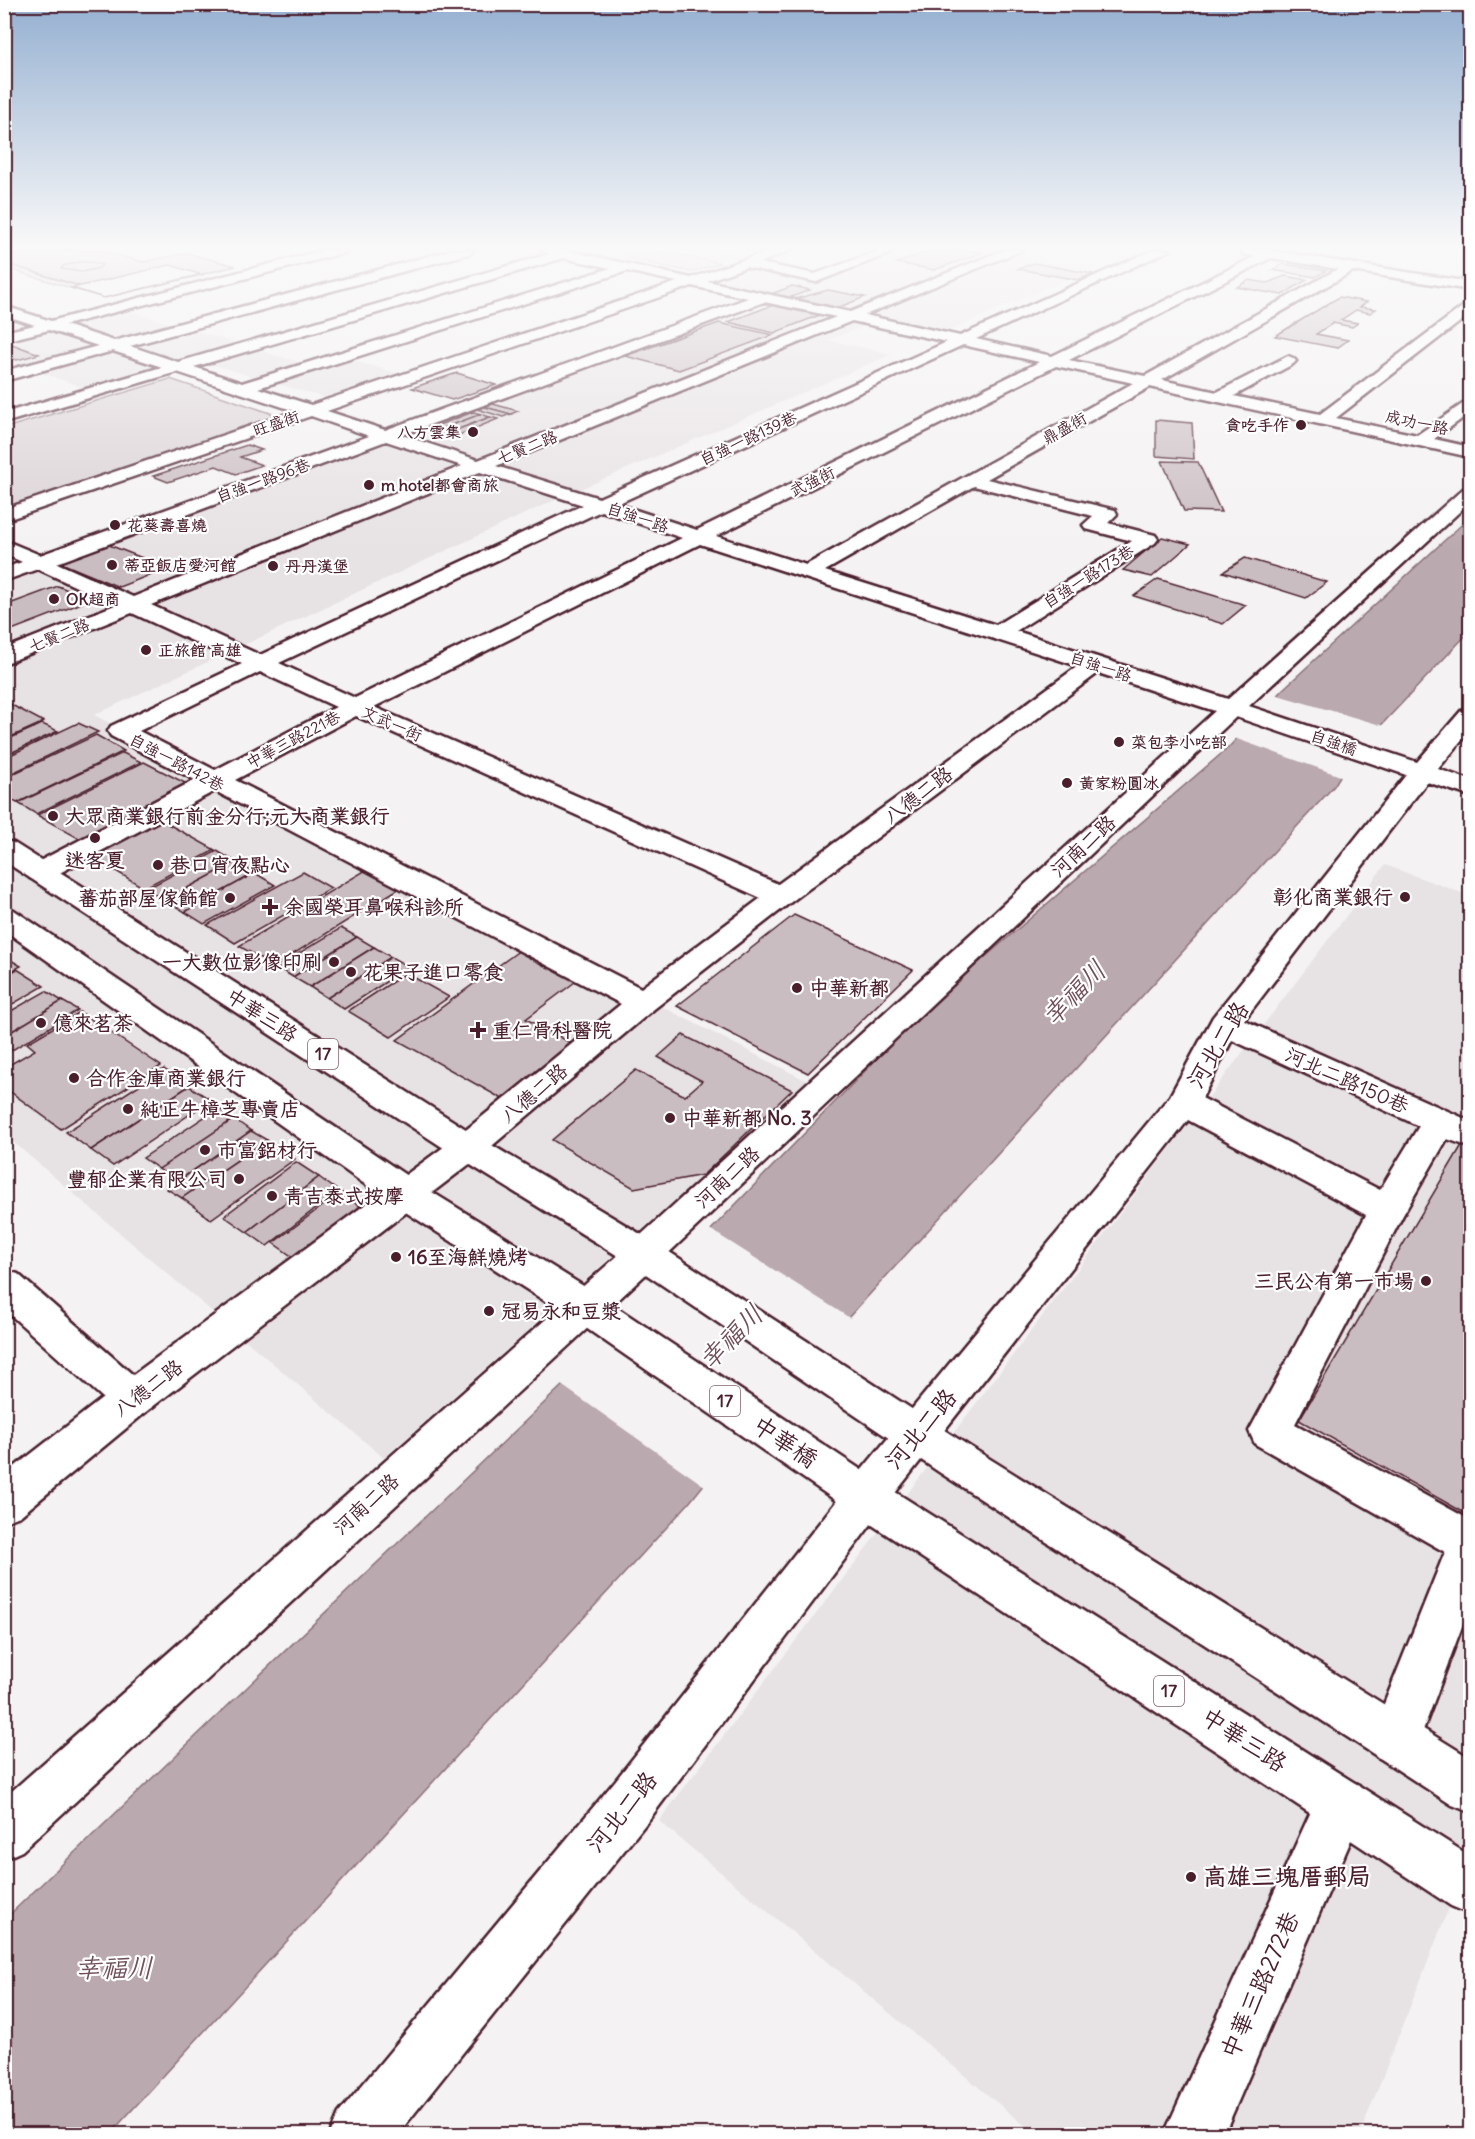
<svg xmlns="http://www.w3.org/2000/svg" width="1475" height="2139" viewBox="0 0 1475 2139" font-family="Delius,'LXGW WenKai TC',sans-serif">
<style>
.built{fill:#e7e2e3}
.green{fill:#dbd2d5;stroke:#927880;stroke-width:1.5}
.water{fill:#baa9ae;stroke:#8d727a;stroke-width:1.5}
.pier{fill:#f4f2f2}
.building{fill:#cabdc1;stroke:#4a1f2b;stroke-width:1.5;fill-rule:evenodd}
.lines{fill:none;stroke-linecap:round;stroke-linejoin:round}
.minor-casing{stroke:#4a1f2b;stroke-width:5}
.major-casing{stroke:#4a1f2b;stroke-width:5}
.minor{fill:#fff;fill-rule:evenodd}
.major{fill:#fff;fill-rule:evenodd}
.poi-dot{fill:#4a1f2b;stroke:#fff;stroke-width:2}
.labels{text-anchor:middle;stroke-width:4.5;stroke-linejoin:round;paint-order:stroke}
.far-street-label{font-size:16px;fill:#4a1f2b;stroke:#fff}
.far-poi-label{font-size:16px;font-weight:bold;fill:#4a1f2b;stroke:#fff;text-anchor:start}
.shield{fill:#fff;stroke:#80626b;stroke-width:1.5}
.shield-label{font-size:18px;font-weight:bold;fill:#4a1f2b}
.street-label{font-size:20px;fill:#4a1f2b;stroke:#fff}
.poi-label{font-size:20px;font-weight:bold;fill:#4a1f2b;stroke:#fff;text-anchor:start}
.near-street-label{font-size:24px;fill:#4a1f2b;stroke:#fff}
.near-poi-label{font-size:24px;font-weight:bold;fill:#4a1f2b;stroke:#fff;text-anchor:start}
.near-water-label{font-size:26px;font-style:italic;fill:#714f59;stroke:#fff}
</style>
<rect width="100%" height="100%" fill="#f4f2f2"/>
<filter id="ink" filterUnits="userSpaceOnUse"><feTurbulence type="fractalNoise" baseFrequency=".0167" numOctaves="2"/><feDisplacementMap in="SourceGraphic" scale="12" xChannelSelector="R" yChannelSelector="G"/><feConvolveMatrix kernelMatrix="1 2 1 2 8 2 1 2 1" color-interpolation-filters="sRGB"/></filter>
<g filter="url(#ink)">
<!-- built -->
<g class="built">
<path d="M585,250h172l-68,22z"/>
<path d="M904,250h228l-188,83 -63,-13 -53,20 64,14 -346,150 -452,211 715,367 -425,376 -379,-323 -1,-553 417,-154 344,-124 -70,-18 56,-19 66,14z"/>
<path d="M127,310l194,59 28,-10 54,16 -71,25 -146,-43 -101,31 -80,-28v-41l39,12z"/>
<path d="M1385,865l85,31v958l-110,280h-325l-376,-313z"/>
</g>
<!-- green -->
<g class="green">
<path d="M652,250l68,13 -29,9 -64,-14z"/>
<path d="M4,263l75,23 -8,2 -66,-20z"/>
<path d="M170,379l115,39 -280,93v-83z"/>
</g>
<!-- water -->
<path class="water" d="M1470,517v114l-117,124 -19,31 -570,624 -75,93 -579,631h-105v-215l607,-581 91,-100 223,-230 302,-260 54,-58z"/>
<!-- pier -->
<g class="pier">
<path d="M1274,694l110,32 -28,31 -13,20 -109,-39z"/>
<path d="M708,1228l145,92 -86,92 -61,75 -146,-103 50,-48z"/>
</g>
<!-- building -->
<g class="building">
<path d="M34,250h65l44,12 43,-9 50,13 -132,32 -33,-10 8,-2 -75,-23v-6zM170,265l32,10 -98,23 -32,-10z"/>
<path d="M933,250h34l15,3 -48,17 -37,-7z"/>
<path d="M79,262h13l10,3 -3,3 -17,4 -21,-3 2,-3z"/>
<path d="M1034,263l59,11 -15,6 -60,-11z"/>
<path d="M1283,264l43,7 -11,6 -43,-7z"/>
<path d="M1285,276l22,4 -25,15 -45,-8 12,-7 18,3z"/>
<path d="M792,286l18,4 -26,10 -18,-4z"/>
<path d="M828,290l37,7 -33,13 -44,-9z"/>
<path d="M1339,297l28,5 -7,5 16,2 -6,4 -14,-3 -15,10 17,3 -6,4 -19,-4 -17,11 32,6 -11,8 -62,-12z"/>
<path d="M773,305l47,10 -46,18 -46,-11z"/>
<path d="M719,323l54,12 -94,35 -54,-14z"/>
<path d="M9,343l30,11 -22,6 -13,-4v-12z"/>
<path d="M457,373l39,12 -44,15 -40,-12z"/>
<path d="M493,404l25,7 -7,3 -26,-7z"/>
<path d="M485,407l26,7 -8,3 -26,-8z"/>
<path d="M473,412l8,2 -45,17 -8,-2z"/>
<path d="M481,414l9,3 -44,17 -10,-3z"/>
<path d="M490,417l8,2 -44,18 -8,-3z"/>
<path d="M1156,420l36,3 2,36 -38,-3z"/>
<path d="M247,445l15,5 -22,7 22,8 -26,9 -20,-8 -48,16 -15,-6z"/>
<path d="M1162,461l36,1 23,50 -37,-1z"/>
<path d="M1162,537l28,7 -38,33 -29,-7z"/>
<path d="M104,543l64,25 -49,19 -63,-26z"/>
<path d="M1245,558l82,24 -21,16 -83,-26z"/>
<path d="M1158,579l88,26 -23,19 -89,-28z"/>
<path d="M58,586l25,10 -1,7 -78,30v-27z"/>
<path d="M4,701l40,21 -40,18z"/>
<path d="M78,723l20,9 -94,45v-19z"/>
<path d="M42,724l16,7 -54,25v-15z"/>
<path d="M96,735l28,16 -107,52 -13,-7v-18z"/>
<path d="M123,753l18,9 -105,52 -18,-11z"/>
<path d="M144,762l43,22 -107,55 -43,-24z"/>
<path d="M159,819l56,31 -71,38 -55,-33z"/>
<path d="M217,851l19,11 -71,38 -19,-11z"/>
<path d="M236,862l19,11 -70,39 -20,-12z"/>
<path d="M366,870l34,18 -126,78 -35,-20z"/>
<path d="M303,872l28,16 -96,55 -28,-18z"/>
<path d="M255,873l20,12 -71,39 -19,-12z"/>
<path d="M794,915l119,55 -105,103 -131,-67z"/>
<path d="M341,928l16,9 -64,40 -17,-10z"/>
<path d="M357,937l17,10 -64,40 -17,-10z"/>
<path d="M374,947l17,10 -64,41 -17,-11z"/>
<path d="M520,950l59,29 -53,40 49,26 -69,56 -109,-61z"/>
<path d="M4,956l17,10 -17,9z"/>
<path d="M391,957l18,10 -65,42 -17,-11z"/>
<path d="M17,969l27,17 -40,23v-32z"/>
<path d="M406,973l43,24 -58,40 -43,-26z"/>
<path d="M46,991l16,10 -58,35v-21z"/>
<path d="M62,1001l16,9 -74,45v-19z"/>
<path d="M80,1012l81,54 -100,63 -57,-42v-19l31,-18 -8,-7z"/>
<path d="M683,1035l109,55 -89,85 -69,13 -82,-48 84,-70 49,26 17,-15 -44,-24z"/>
<path d="M164,1069l25,17 -98,64 -25,-18z"/>
<path d="M189,1086l22,14 -98,66 -22,-16z"/>
<path d="M218,1108l16,11 -75,50 -16,-11z"/>
<path d="M234,1119l17,12 -75,51 -17,-13z"/>
<path d="M251,1131l16,9 -85,58 -15,-9z"/>
<path d="M267,1140l28,19 -84,60 -29,-21z"/>
<path d="M1465,1140l5,2v374l-171,-96z"/>
<path d="M296,1162l23,15 -72,55 -23,-16z"/>
<path d="M319,1177l19,14 -71,55 -20,-14z"/>
<path d="M341,1192l29,22 -67,50 -30,-21z"/>
</g>
<g class="lines">
<!-- minor casing -->
<g class="minor-casing">
<g id="minor">
<path d="M324,250h22l-2,3 -279,72 49,16 338,-91h21l-2,3 -341,93 48,16 371,-108 -8,-4h24l126,28 81,-28h19l-31,13 55,11 66,-24h18l-83,32 -70,-15 -39,14 143,31 154,-62h18l-157,65 95,21 193,-86h17l-194,89 76,17 204,-100 -13,-2 -2,-4h25l204,32v8l-117,-19 -191,109 55,12 71,-36 5,2 3,3 -3,3 -59,32 86,18 145,-109 5,-1v10l-134,104 81,17 47,-32 6,-2v12l-36,26 36,8v10l-320,-70 -163,92 128,31 2,4 -9,9 47,12 3,4 -3,4 -139,88 212,68 235,-210 7,-1v14l-221,204 168,56 44,-51 9,-2v22l-32,38 32,11v16l-43,-14 -183,238 226,101v26l-23,-8 -44,76 -108,209 175,96v85l-57,152 -18,7 -18,-7 -7,-18 75,-187 -190,-108 -6,-13 117,-216 -178,-95 -307,391 -230,306 -253,317h-68l9,-21 276,-332 236,-298 319,-387 43,-79 193,-242 -170,-58 -579,547 -635,587 -18,8v-61l627,-554 584,-533 -117,-38 -307,229 -137,107 -174,147 -333,255 -127,105 -16,6v-47l99,-77 -99,-89v-39l14,4 115,101 323,-237 165,-134 -406,-213 -165,87 -10,2 -10,-2 -4,-6 4,-6 165,-86 -84,-44 -3,-5 3,-5 131,-62 -110,-51 -128,51v-15l111,-44 -77,-36 -34,12v-13l18,-6 -18,-8v-14l36,15 329,-119 -58,-20 -307,105v-12l291,-98 -118,-39 -173,51v-10l158,-46 -49,-16 -109,30v-10l94,-25 -49,-16 -45,11v-9l31,-7 -31,-10v-9l47,15zM564,258l47,10 -369,115 -48,-16zM1271,258l67,11 -193,107 -76,-16zM627,271l50,11 -366,123 -53,-17zM692,286l56,12 -363,132 -58,-19zM764,302l72,15 -358,143 -76,-25zM852,321l95,21 -348,156 -103,-32zM963,345l76,17 -342,168 -80,-26zM1056,366l77,17 -327,182 -90,-29zM386,441l76,25 -329,131 -76,-34zM480,472l103,33 -323,150 -109,-50zM974,486l119,30 -10,9 3,4 46,12 -136,84 -171,-54zM601,511l81,27 -327,160 -76,-35zM700,544l378,122 -300,218 -404,-177zM260,672l76,35 -121,63 -76,-39zM356,716l405,182 -120,90 -406,-208zM1232,1040l187,86 -39,64 -178,-92z"/>
<path d="M1341,1777l18,8 8,18 -143,331h-60l159,-349z"/>
</g>
</g>
<!-- major casing -->
<g class="major-casing">
<g id="major">
<path d="M4,841l10,2 466,295 177,106 312,202 501,312v54l-18,-7 -513,-333 -308,-208 -175,-108 -452,-295z"/>
<path d="M4,907l10,3 405,274 179,111 283,188 589,373v58l-19,-8 -600,-395 -281,-194 -177,-113 -389,-274z"/>
</g>
</g>
<!-- minor -->
<use href="#minor" class="minor"/>
<!-- major -->
<use href="#major" class="major"/>
</g>
</g>
<!-- sky -->
<linearGradient id="sky" x2="0" y2="1"><stop stop-color="#95b0d1"/><stop offset="0.45" stop-color="#faf9f9"/><stop offset="1" stop-color="#faf9f9" stop-opacity="0"/></linearGradient>
<rect width="1475" height="550" fill="url(#sky)"/>
<!-- markers -->
<g class="poi-dot">
<circle cx="1301" cy="425" r="6"/>
<circle cx="473" cy="432" r="6"/>
<circle cx="369" cy="485" r="6"/>
<circle cx="115" cy="525" r="6"/>
<circle cx="112" cy="565" r="6"/>
<circle cx="273" cy="566" r="6"/>
<circle cx="54" cy="599" r="6"/>
<circle cx="146" cy="650" r="6"/>
<circle cx="1119" cy="742" r="6"/>
<circle cx="1067" cy="783" r="6"/>
<circle cx="53" cy="816" r="6"/>
<circle cx="95" cy="838" r="6"/>
<circle cx="158" cy="865" r="6"/>
<circle cx="1405" cy="897" r="6"/>
<circle cx="230" cy="898" r="6"/>
<path d="M267 898h6v6h6v6h-6v6h-6v-6h-6v-6h6z"/>
<circle cx="334" cy="962" r="6"/>
<circle cx="351" cy="972" r="6"/>
<circle cx="797" cy="988" r="6"/>
<circle cx="41" cy="1023" r="6"/>
<path d="M475 1021h6v6h6v6h-6v6h-6v-6h-6v-6h6z"/>
<circle cx="74" cy="1078" r="6"/>
<circle cx="128" cy="1109" r="6"/>
<circle cx="670" cy="1118" r="6"/>
<circle cx="205" cy="1150" r="6"/>
<circle cx="239" cy="1179" r="6"/>
<circle cx="272" cy="1196" r="6"/>
<circle cx="396" cy="1257" r="6"/>
<circle cx="1426" cy="1281" r="6"/>
<circle cx="489" cy="1311" r="6"/>
<circle cx="1191" cy="1877" r="6"/>
</g>
<g class="labels">
<!-- far-street labels -->
<g class="far-street-label">
<text transform="translate(1417 422) rotate(12)" y="6">成功一路</text>
<text transform="translate(276 423) rotate(-19)" y="6">旺盛街</text>
<text transform="translate(1064 428) rotate(-29)" y="6">鼎盛街</text>
<text transform="translate(748 438) rotate(-25)" y="6">自強一路139巷</text>
<text transform="translate(527 447) rotate(-22)" y="6">七賢二路</text>
<text transform="translate(263 480) rotate(-20)" y="6">自強一路96巷</text>
<text transform="translate(812 481) rotate(-26)" y="6">武強街</text>
<text transform="translate(638 517) rotate(18)" y="6">自強一路</text>
<text transform="translate(1088 576) rotate(-32)" y="6">自強一路173巷</text>
<text transform="translate(59 635) rotate(-22)" y="6">七賢二路</text>
<text transform="translate(1101 666) rotate(18)" y="6">自強一路</text>
<text transform="translate(392 723) rotate(24)" y="6">文武一街</text>
<text transform="translate(293 739) rotate(-28)" y="6">中華三路221巷</text>
<text transform="translate(1334 742) rotate(19)" y="6">自強橋</text>
<text transform="translate(177 762) rotate(28)" y="6">自強一路142巷</text>
</g>
<!-- far-poi labels -->
<g class="far-poi-label">
<text x="1289" y="431" text-anchor="end">貪吃手作</text>
<text x="461" y="438" text-anchor="end">八方雲集</text>
<text x="381" y="491">m hotel都會商旅</text>
<text x="127" y="531">花葵壽喜燒</text>
<text x="124" y="571">蒂亞飯店愛河館</text>
<text x="285" y="572">丹丹漢堡</text>
<text x="66" y="605">OK超商</text>
<text x="158" y="656">正旅館 高雄</text>
<text x="1131" y="748">菜包李小吃部</text>
<text x="1079" y="789">黃家粉圓冰</text>
</g>
<!-- shield labels -->
<g class="shield">
<rect x="308" y="1039" width="30" height="30" rx="4.5"/>
<rect x="710" y="1386" width="30" height="30" rx="4.5"/>
<rect x="1154" y="1676" width="30" height="30" rx="4.5"/>
</g>
<g class="shield-label">
<text x="323" y="1060">17</text>
<text x="725" y="1407">17</text>
<text x="1169" y="1697">17</text>
</g>
<!-- street labels -->
<g class="street-label">
<text transform="translate(918 795) rotate(-37)" y="7">八德二路</text>
<text transform="translate(1083 846) rotate(-43)" y="7">河南二路</text>
<text transform="translate(262 1015) rotate(33)" y="7">中華三路</text>
<text transform="translate(1347 1080) rotate(24)" y="7">河北二路150巷</text>
<text transform="translate(534 1093) rotate(-40)" y="7">八德二路</text>
<text transform="translate(727 1177) rotate(-43)" y="7">河南二路</text>
<text transform="translate(148 1388) rotate(-37)" y="7">八德二路</text>
<text transform="translate(366 1504) rotate(-42)" y="7">河南二路</text>
</g>
<!-- poi labels -->
<g class="poi-label">
<text x="65" y="823">大眾商業銀行前金分行;元大商業銀行</text>
<text x="95" y="867" text-anchor="middle">迷客夏</text>
<text x="170" y="872">巷口宵夜點心</text>
<text x="1393" y="904" text-anchor="end">彰化商業銀行</text>
<text x="218" y="905" text-anchor="end">蕃茄部屋傢飾館</text>
<text x="284" y="914">余國榮耳鼻喉科診所</text>
<text x="322" y="969" text-anchor="end">一大數位影像印刷</text>
<text x="363" y="979">花果子進口零食</text>
<text x="809" y="995">中華新都</text>
<text x="53" y="1030">億來茗茶</text>
<text x="492" y="1037">重仁骨科醫院</text>
<text x="86" y="1085">合作金庫商業銀行</text>
<text x="140" y="1116">純正牛樟芝專賣店</text>
<text x="682" y="1125">中華新都 No. 3</text>
<text x="217" y="1157">市富鋁材行</text>
<text x="227" y="1186" text-anchor="end">豐郁企業有限公司</text>
<text x="284" y="1203">青吉泰式按摩</text>
<text x="408" y="1264">16至海鮮燒烤</text>
<text x="1414" y="1288" text-anchor="end">三民公有第一市場</text>
<text x="501" y="1318">冠易永和豆漿</text>
</g>
<!-- near-street labels -->
<g class="near-street-label">
<text transform="translate(1218 1045) rotate(-59)" y="8">河北二路</text>
<text transform="translate(921 1429) rotate(-50)" y="8">河北二路</text>
<text transform="translate(785 1442) rotate(34)" y="8">中華橋</text>
<text transform="translate(1244 1740) rotate(33)" y="8">中華三路</text>
<text transform="translate(622 1812) rotate(-51)" y="8">河北二路</text>
<text transform="translate(1260 1985) rotate(-66)" y="8">中華三路272巷</text>
</g>
<!-- near-poi labels -->
<g class="near-poi-label">
<text x="1203" y="1885">高雄三塊厝郵局</text>
</g>
<!-- near-water labels -->
<g class="near-water-label">
<text transform="translate(1074 993) rotate(-45)" y="9">幸福川</text>
<text transform="translate(731 1337) rotate(-45)" y="9">幸福川</text>
<text x="114" y="1977">幸福川</text>
</g>
</g>
<!-- margin -->
<rect width="1475" height="2139" fill="none" stroke="#fff" stroke-width="24"/>
<rect x="12" y="12" width="1451" height="2115" fill="none" stroke="#4a1f2b" stroke-width="2" filter="url(#ink)"/>
</svg>
